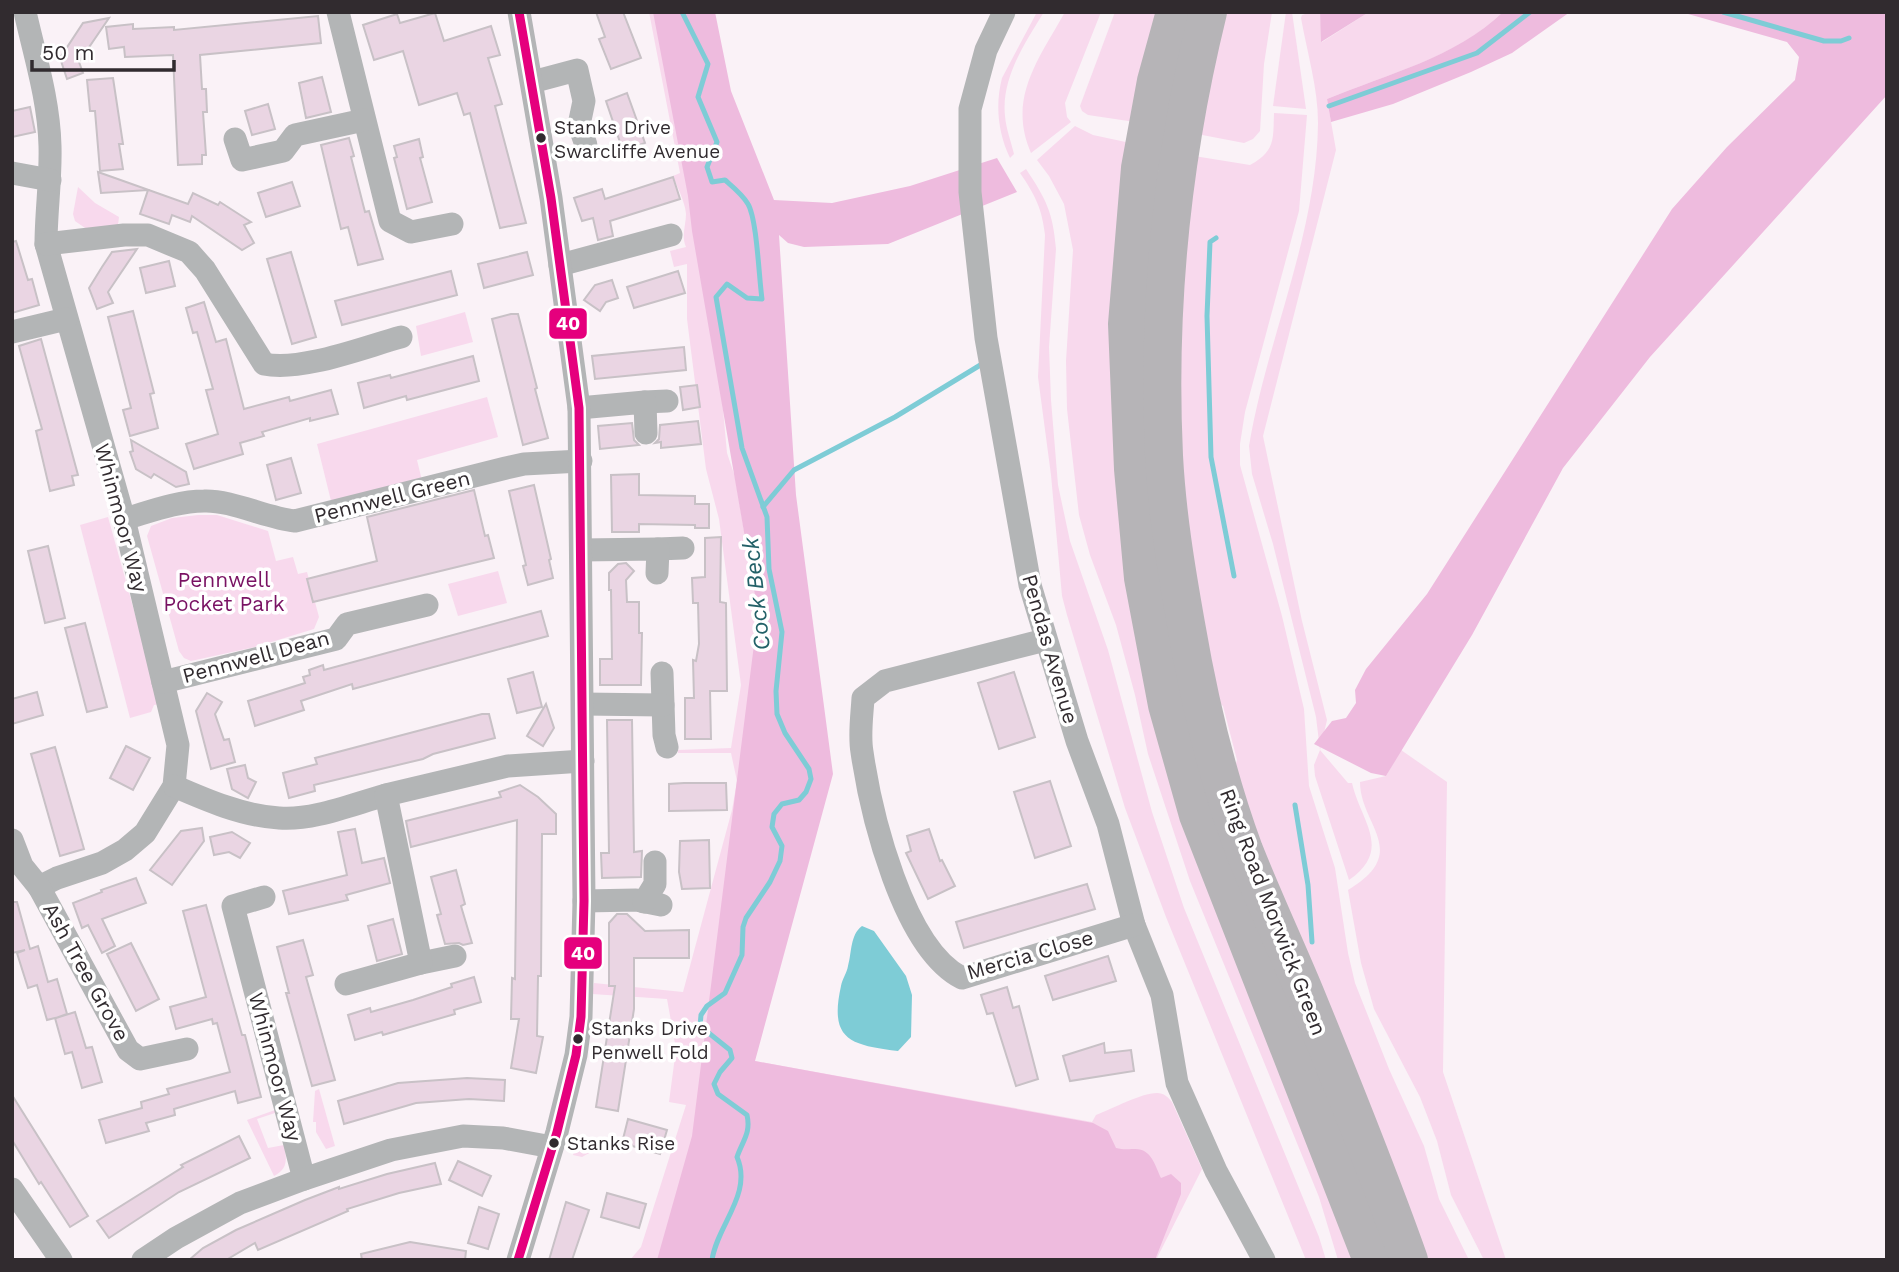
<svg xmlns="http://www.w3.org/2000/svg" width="1899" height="1272" viewBox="0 0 1899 1272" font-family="'Work Sans',sans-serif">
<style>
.green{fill:#f8d9ed}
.forest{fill:#eebbde}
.water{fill:#7eccd6}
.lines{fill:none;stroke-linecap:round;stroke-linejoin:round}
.stream{stroke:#7eccd6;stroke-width:5}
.building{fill:#ead5e3;stroke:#c8c1c6;stroke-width:2}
.minor{stroke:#b3b5b6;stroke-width:23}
.trunk{stroke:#b6b4b7;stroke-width:38}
.bus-1-casing{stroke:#fff;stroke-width:14}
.bus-1{stroke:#e5007d;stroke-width:9}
.bus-dot{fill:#312b2f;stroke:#fff;stroke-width:2.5}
.labels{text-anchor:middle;stroke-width:7;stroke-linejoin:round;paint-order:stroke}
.bus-label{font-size:19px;fill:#312b2f;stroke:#fff;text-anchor:start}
.street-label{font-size:21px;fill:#312b2f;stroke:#fff}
.park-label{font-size:21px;fill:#791263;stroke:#fff}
.water-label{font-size:23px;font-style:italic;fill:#236168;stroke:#fff}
.line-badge{stroke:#fff;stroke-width:2.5}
.badge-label{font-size:19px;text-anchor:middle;font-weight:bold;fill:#fff}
</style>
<rect width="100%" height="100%" fill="#faf2f7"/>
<!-- green -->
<g class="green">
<path d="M649,12h18l55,387 5,54 8,24 23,136 -3,448 337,61 4,-7c16,-6 45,-22 61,-22 7,0 11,4 15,9l30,67 -46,91h-526l11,-13 45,-142 -17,-3 7,-53 -9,-50 -75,-5 2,-11 89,9 49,-182 5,-29 -6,-28h-53v-3l53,-2 10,-63 -22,-166 -13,-50 -19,-150v-55l-13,3 -4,-16 16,-4c-5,-11 0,-22 0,-33 -1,-13 -9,-27 -13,-38l7,-3z"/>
<path d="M1037,12h7c-19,31 -43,66 -39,104 1,13 6,25 9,38l-4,4c-12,-25 -15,-53 -8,-80z"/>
<path d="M1065,12h36l-36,91 2,14 4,5 -40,31c-24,-55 8,-94 34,-141z"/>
<path d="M1115,12h46l-26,110 -47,-7 -6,-4 -2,-5z"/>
<path d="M1222,12h50l-8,52 -4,67 -7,8 -9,4 -47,-9z"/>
<path d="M1286,12h6l14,97 -33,-3z"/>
<path d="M1311,12h9l2,30 47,-30h134c-47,46 -116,62 -176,87l9,51 -73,286 39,185 25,99 -7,30 28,33h4c9,39 41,66 -3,97l-34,-104 -1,-11 6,-15 -4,-33 -43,-173 -21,-70 -3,-28c18,-108 68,-211 69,-323 0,-35 -11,-71 -17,-105l1,-3z"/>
<path d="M1274,113l33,2 -8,96 -54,201 -5,32v21l42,151 22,93 5,77 26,82 13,85 7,30 34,86 35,77 15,53 30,61h-50l-187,-483 5,-17 -14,-54 -13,-12 -35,-228 13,-311 62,10c26,-14 23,-27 24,-52z"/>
<path d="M1075,126l18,9 42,9 -19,225 244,891h-22l-19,-63 -129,-316 -42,-127 -13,-59 -19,-70 -26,-70 -11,-40 -12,-106 -1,-48 7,-111 -9,-46 -15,-28 -12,-16z"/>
<path d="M1026,169c20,30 27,43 30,80l-7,98 2,53 7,85 12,56 38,109 44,162 32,96 135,329 7,23h-20l-140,-343 -41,-109 -58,-193 -5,-19 -11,-121 -13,-98 7,-142c-3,-27 -10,-40 -25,-62z"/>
<path d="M78,187l17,16 24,14 -1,8 -30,5 -13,-9 -2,-7z"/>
<path d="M465,312l8,30 -52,14 -5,-30z"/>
<path d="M487,397l11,40 -81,23 7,29 -90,24 -17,-69z"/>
<path d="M198,515h19l51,16 8,30 17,-4 5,17 9,-2 12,45 -5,12 -59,18 -64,14 -7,-3 -5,-7 -32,-115 4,-10 21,-8z"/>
<path d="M108,517l52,187 -6,1 -3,7 -21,6 -50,-193z"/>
<path d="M498,571l9,32 -49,13 -10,-32z"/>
<path d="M1401,750l46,32 -4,290 63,188h-22l-33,-65 -14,-54 -17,-44 -46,-88 -13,-46 -13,-73c64,-38 12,-65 12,-108l26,-6z"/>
<path d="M319,1089l16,57 -9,3 -10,-17v-10h-3l2,-31z"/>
<path d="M275,1110v3l-18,6 11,29 16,-3c3,14 4,24 -10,31l-27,-56z"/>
<path d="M574,1136l21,6 -4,10 -9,5 -9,-2 3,-12 -3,-1z"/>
</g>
<!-- forest -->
<g class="forest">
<path d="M653,12h62l16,79 43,109 58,3 78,-17 87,-28 20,34 -129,52 -84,3 -16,-4 -9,-8 17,260 37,279 -78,287 338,62 15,8 8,17c8,2 11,1 18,1 17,-1 21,16 27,29l10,-4 10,9v11l-26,66h-498l35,-124 66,-523 -66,-382 -4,-35z"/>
<path d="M1320,12h49l-48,30z"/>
<path d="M1503,12h67l-58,41 -41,19 -78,32 -62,18 -4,-23c60,-25 128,-41 176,-87z"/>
<path d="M1681,12h206v83l-237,262 -87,111 -91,167 -86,141 -15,-3 -57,-29 18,-23 14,-3 10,-15 -1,-13 11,-21 61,-75 245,-385 55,-62 68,-67 4,-23 -12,-15z"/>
</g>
<!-- water -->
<path class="water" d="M862,926l12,5 32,45 6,19 -1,42 -13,14c-48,-6 -69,-11 -57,-65 1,-7 6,-13 7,-20 4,-14 2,-31 14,-40z"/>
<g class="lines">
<!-- stream -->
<g class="stream">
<path d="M682,12l26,52 -10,33 19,45 -10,25 5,15 13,-2c8,7 18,15 23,24 9,15 11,75 14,95l-15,-1 -20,-14 -11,13 26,151 25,69 2,52 13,63 -6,59 1,23 8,19 24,36 2,10 -5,13 -7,8 -17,4 -8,10 -2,13 10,19 -2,15 -10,21 -24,36 -3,9 -1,28 -17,38 -18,13 -6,9 -1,11 30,24 2,8 -12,14 -6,12 4,10 29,21c4,18 -4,25 -10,42 16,37 -20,68 -25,103"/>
<path d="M1723,12l101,29h17l8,-3"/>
<path d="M1329,106l148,-53 53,-41"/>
<path d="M1216,238l-6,4 -3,74 4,141 23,119"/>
<path d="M763,507l31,-37 101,-53 87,-53"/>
<path d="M1295,805l13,80 4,57"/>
</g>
</g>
<!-- building -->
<g class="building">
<path d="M596,12h27l18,46 -30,11 -12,-30 6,-2z"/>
<path d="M435,13l9,28 47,-15 9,29 -12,3 14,46 -7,2 31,117 -26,5 -30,-115 -6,2 -7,-22 -38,12 -16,-54 -29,9 -11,-35 34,-11 3,9z"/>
<path d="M318,16l3,27 -121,12 2,34h4l1,23h-4l3,43h-4v9l-24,1 -5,-110 -48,2 -1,-10 -15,2 -3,-22 27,-3v5l41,-2v3z"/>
<path d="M109,18l-30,44 4,11 -16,6 -7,-21 23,-35z"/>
<path d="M322,77l9,35 -25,6 -7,-35z"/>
<path d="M113,78l10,66h-4l4,25 -23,2 -5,-60h-5l-3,-31z"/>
<path d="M627,93l18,50 -22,8 -17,-50z"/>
<path d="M268,104l7,25 -23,6 -7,-24z"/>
<path d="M30,107l5,25 -23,5v-26z"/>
<path d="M349,138l5,18 -3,1 14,55 4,-1 14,48 -25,6 -10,-38 -7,2 -20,-84z"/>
<path d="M419,139l4,18 -3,1 12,44 -25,7 -13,-51 3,-1 -3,-11z"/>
<path d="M98,172l90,32 5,-11 25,12 2,-3 31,20 -7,3 10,18 -12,7 -50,-34 -2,6 -18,-7 -3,9 -29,-10 8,-24 -47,3z"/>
<path d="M673,177l7,22 -70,22 3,15 -15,4 -5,-22 -11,3 -8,-23 28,-9 3,10z"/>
<path d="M292,182l8,24 -34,11 -8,-24z"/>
<path d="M16,241l12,39 4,-1 7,26 -27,8v-71z"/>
<path d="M137,249l-29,43 5,11 -16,6 -8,-21 13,-21 10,-15z"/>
<path d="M291,252l25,85 -24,7 -25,-85z"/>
<path d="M527,252l6,23 -49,13 -6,-24z"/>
<path d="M169,261l6,25 -29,7 -6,-25z"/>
<path d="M451,271l6,24 -115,30 -7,-24z"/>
<path d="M678,271l7,22 -51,15 -7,-21z"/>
<path d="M612,280l6,18 -12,4 -6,9 -16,-11 11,-15z"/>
<path d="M204,302l12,40 10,-3 18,70 45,-12 1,4 41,-11 7,24 -28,7v-3l-48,14 2,4 -24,7 3,11 -49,15 -8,-25 32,-10 -12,-44 7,-1 -16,-57 -4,1 -7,-25z"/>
<path d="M133,311l21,82 -4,1 8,34 -28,8 -7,-26 8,-2 -23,-91z"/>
<path d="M511,314h7l19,74 -2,1 13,49 -25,7 -31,-126z"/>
<path d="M41,339l37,136 -6,1 2,9 -24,6 -14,-60 6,-2 -23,-83z"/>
<path d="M684,347l2,23 -91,9 -3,-23z"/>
<path d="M473,356l6,25 -72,19 -1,-4 -42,12 -6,-25 32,-8 1,3z"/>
<path d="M697,385l3,22 -17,3 -3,-23z"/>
<path d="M698,421l3,23 -40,4v-6l-6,1 4,-4 1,-14z"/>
<path d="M632,423l2,17 5,5 -39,4 -2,-23z"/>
<path d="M131,440l55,32 3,12 -13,3 -22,-13 -3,4 -15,-9 -6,-17 3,-1z"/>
<path d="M291,458l10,35 -25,7 -9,-35z"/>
<path d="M639,474v21l56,1v8h14v24h-14v-3l-56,-1v8h-27l-1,-57z"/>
<path d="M534,485l17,74 -2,1 4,18 -25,7 -5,-19 3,-1 -17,-74z"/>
<path d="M474,490l11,46 3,-1 6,23 -181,44 -6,-23 70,-18 -10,-44z"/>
<path d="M721,537l-1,65 6,1 1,88h-17l1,48h-26v-41h9l-1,-38 3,1 3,-17 -1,-41h-5l-1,-25 13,-1v-39z"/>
<path d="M48,546l17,72 -20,5 -17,-72z"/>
<path d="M626,563l8,8 -8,9 1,22h12v31h3l-1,52h-41v-26h12l-1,-69h-2v-17l9,-9z"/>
<path d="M541,611l7,25 -195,53 -1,-5 -51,17 3,9 -49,16 -7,-25 57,-18 -2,-6 7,-2 -1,-5 14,-5 1,5z"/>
<path d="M85,623l22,84 -20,5 -22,-84z"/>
<path d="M533,672l9,35 -25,6 -9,-34z"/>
<path d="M1014,672l21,65 -36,12 -21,-66z"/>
<path d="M37,692l6,23 -31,9v-25z"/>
<path d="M207,693l15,9 -7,12 9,26 5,-1 6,23 -24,7 -15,-58z"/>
<path d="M546,704l8,24 -11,18 -16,-10z"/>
<path d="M482,714h7l6,24 -62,16 -10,5 -109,26 1,6 -26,7 -6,-25 34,-9 -2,-6z"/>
<path d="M607,720h25l2,132 8,-1 -1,26 -39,1 -1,-25h8z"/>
<path d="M126,746l24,12 -17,32 -23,-12z"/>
<path d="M55,747l29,102 -24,7 -29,-102z"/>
<path d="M245,765l3,13 8,4 -8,16 -16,-9 -5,-20z"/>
<path d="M1050,781l21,65 -36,12 -21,-66z"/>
<path d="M684,783h42l1,27 -58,1v-27z"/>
<path d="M520,785l18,12 18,17v20h-14l-1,142h-3l-1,60 6,1 -7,36 -25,-5 8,-49h-8l1,-41 3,1 2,-159 -106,27 -5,-26 95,-24 -2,-5z"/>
<path d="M202,828l2,13 -32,44 -22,-15 31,-39z"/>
<path d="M355,829l7,34 22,-5 6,25 -44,12 2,5 -59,14 -6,-23 64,-16 -9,-43z"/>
<path d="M929,829l11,32 2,-1 13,26 -27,13 -22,-46 5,-2 -4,-15z"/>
<path d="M232,832l18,11 -10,15 -11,-6 -15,3 -4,-18z"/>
<path d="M709,840l1,48 -28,1 -3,-17 1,-31z"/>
<path d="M456,870l9,34 -4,2 11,37 -9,2 -4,-2 -14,1 -8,-29 4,-1 -10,-37z"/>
<path d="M136,878l10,25 -44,16 13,27 -13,7 -14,-28 -6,3 -9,-25 29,-11 -1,-2z"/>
<path d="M1087,884l8,25 -131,39 -8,-26z"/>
<path d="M12,902h5l13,47 8,-3 10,36 9,-3 10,35 -11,4 19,-6 11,36 6,-1 10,35 -20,6 -10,-36 -7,2 -10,-36 -8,2 -10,-35 -9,3 -11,-35 8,-3 -13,3z"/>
<path d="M206,905l36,130h3l16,62 -23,6 -3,-12 -61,18 1,6 -29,8 3,8 -43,12 -7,-23 43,-12 -1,-6 28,-8 -2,-5 63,-17 -13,-49 -4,1 -1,-5 -36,10 -6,-22 36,-10 -23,-86z"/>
<path d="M617,914h10l18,17 44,-1v28h-55v51l-16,102 -22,-4 19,-121h-6v-63z"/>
<path d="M393,919l9,35 -25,7 -9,-35z"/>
<path d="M303,940l10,35 -7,2 29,103 -23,6 -26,-93h3l-12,-46z"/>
<path d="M131,943l28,56 -23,12 -29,-57z"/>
<path d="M1108,956l8,25 -63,19 -8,-24z"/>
<path d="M474,977l7,25 -27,8 1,4 -45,13 -27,8 -1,-3 -27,8 -7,-25 22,-7 1,4 42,-12 39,-13 -1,-3z"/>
<path d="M1007,987l6,21 6,-2 19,73 -22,7 -23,-73 -6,1 -6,-19z"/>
<path d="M1104,1043l1,10 26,-3 3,21 -64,10 -7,-25z"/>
<path d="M467,1078l38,2 -1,21 -35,-2 -53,4 -72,21 -6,-23 60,-18z"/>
<path d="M12,1095l76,121 -18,11 -29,-45 -2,2 -27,-44z"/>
<path d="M628,1119l39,11 -7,24 -38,-11z"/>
<path d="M239,1136l11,22 -71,34 -70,46 -12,-17 86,-54 -2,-2z"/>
<path d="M458,1161l33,15 -9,20 -33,-16z"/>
<path d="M435,1163l6,21 -42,9 -52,16 1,2 -90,39 -3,-7 -29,17h-37l14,-12 33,-18 69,-30 34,-13v2l48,-15z"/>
<path d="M607,1193l39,11 -7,24 -38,-11z"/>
<path d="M566,1202l23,8 -17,50h-23z"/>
<path d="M479,1207l20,7 -11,35 -20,-6z"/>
<path d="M410,1242l56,9 -1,9h-103l-1,-6z"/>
</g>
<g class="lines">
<!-- minor -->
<g class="minor">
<path d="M25,12c10,44 24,89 25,134 1,33 -4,66 -4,98l78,275 54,226 -4,41 -29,47 -20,17 -23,13 -45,15 -18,9"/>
<path d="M338,12l52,209 21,11 41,-8"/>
<path d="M1004,12l-18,38 -16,59v83l16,146 44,247 47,156 31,83 26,101 28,70 15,88 39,88 48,89"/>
<path d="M532,82l45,-12 7,31 -5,24 7,20"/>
<path d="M235,139l7,21 41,-9 12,-16 69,-15"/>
<path d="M12,173l38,7"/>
<path d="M46,244l78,-9h24l41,17 16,18 59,94c37,8 100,-17 137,-27"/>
<path d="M560,265l111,-30"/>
<path d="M12,332l54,-13"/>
<path d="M645,402l22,-1"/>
<path d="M579,408l66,-6 1,31"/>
<path d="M124,519c25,-7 53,-18 80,-18 28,-1 62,17 91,20l211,-53 18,-4 57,-3"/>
<path d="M658,549l25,-1"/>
<path d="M581,550l77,-1 -1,24"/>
<path d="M1045,640l-160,41 -22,17c-1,18 -4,37 -1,54 9,62 41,196 100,226l172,-53"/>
<path d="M662,673l2,62 3,12"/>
<path d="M163,682l173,-43 11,-15 80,-19"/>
<path d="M583,704l80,1"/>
<path d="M174,786c32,14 69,30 105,32 33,3 74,-14 107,-23"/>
<path d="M12,840l10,26 17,21 89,163 12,9 47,-10"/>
<path d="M264,897l-31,9 71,273"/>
<path d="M584,901l52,-1 25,5"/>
<path d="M644,902l11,-18v-22"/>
<path d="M421,963l34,-7"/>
<path d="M346,984l75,-21 -35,-168 122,-29 75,-5"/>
<path d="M12,1189l49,71"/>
<path d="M143,1260l33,-22 64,-35 64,-24 87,-29 72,-14 40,2 49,9"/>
<path d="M518,1260l39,-128 19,-77 5,-38 3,-116 -5,-493 -28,-210 -32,-186"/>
</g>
<!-- trunk -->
<g class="trunk">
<path d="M1175,12l-19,69 -16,87 -13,156 6,145 10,109 24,127 31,110 174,445"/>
<path d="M1208,12c-36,146 -51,295 -44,444 3,57 12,112 22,168 13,76 31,153 58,226 19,48 41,95 61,143 36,88 72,177 104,267"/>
</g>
<!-- bus-1 casing -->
<g class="bus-1-casing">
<path id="bus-1" d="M518,1260l39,-128 19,-77 5,-38 3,-116 -5,-493 -28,-210 -32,-186"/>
</g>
<!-- bus-1 -->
<use href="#bus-1" class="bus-1"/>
</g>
<!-- markers -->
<g class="bus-dot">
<circle cx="541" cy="138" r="6"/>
<circle cx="578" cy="1039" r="6"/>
<circle cx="554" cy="1143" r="6"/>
</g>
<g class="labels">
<!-- bus labels -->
<g class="bus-label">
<text x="554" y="134">Stanks Drive<tspan x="554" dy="24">Swarcliffe Avenue</tspan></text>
<text x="591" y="1035">Stanks Drive<tspan x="591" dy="24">Penwell Fold</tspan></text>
<text x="567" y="1150">Stanks Rise</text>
</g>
<!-- street labels -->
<g class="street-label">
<text transform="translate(392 497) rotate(-14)" y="7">Pennwell Green</text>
<text transform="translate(121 518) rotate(75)" y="7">Whinmoor Way</text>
<text transform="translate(1050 649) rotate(74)" y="7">Pendas Avenue</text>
<text transform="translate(256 657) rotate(-15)" y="7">Pennwell Dean</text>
<text transform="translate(1273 912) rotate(69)" y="7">Ring Road Morwick Green</text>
<text transform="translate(1030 955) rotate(-16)" y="7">Mercia Close</text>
<text transform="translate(86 972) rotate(61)" y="7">Ash Tree Grove</text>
<text transform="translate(275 1067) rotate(75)" y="7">Whinmoor Way</text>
</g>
<!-- park labels -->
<g class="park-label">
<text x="224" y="587">Pennwell<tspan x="224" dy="24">Pocket Park</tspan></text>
</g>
<!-- water labels -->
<g class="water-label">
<text transform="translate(756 594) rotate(-96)" y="8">Cock Beck</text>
</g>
</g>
<g class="line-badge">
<rect x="548" y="307" width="40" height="33" rx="7" fill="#e5007d"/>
<rect x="563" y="936" width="40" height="34" rx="7" fill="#e5007d"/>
</g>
<g class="badge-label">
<text x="568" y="330">40</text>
<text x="583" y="960">40</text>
</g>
<!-- border -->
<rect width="1899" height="1272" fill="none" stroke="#312b2f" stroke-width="28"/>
<!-- scale -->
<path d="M32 60v10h142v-10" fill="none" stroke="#312b2f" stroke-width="3.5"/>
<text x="42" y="60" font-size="21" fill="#312b2f" stroke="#ffffff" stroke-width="5" paint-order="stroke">50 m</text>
</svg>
